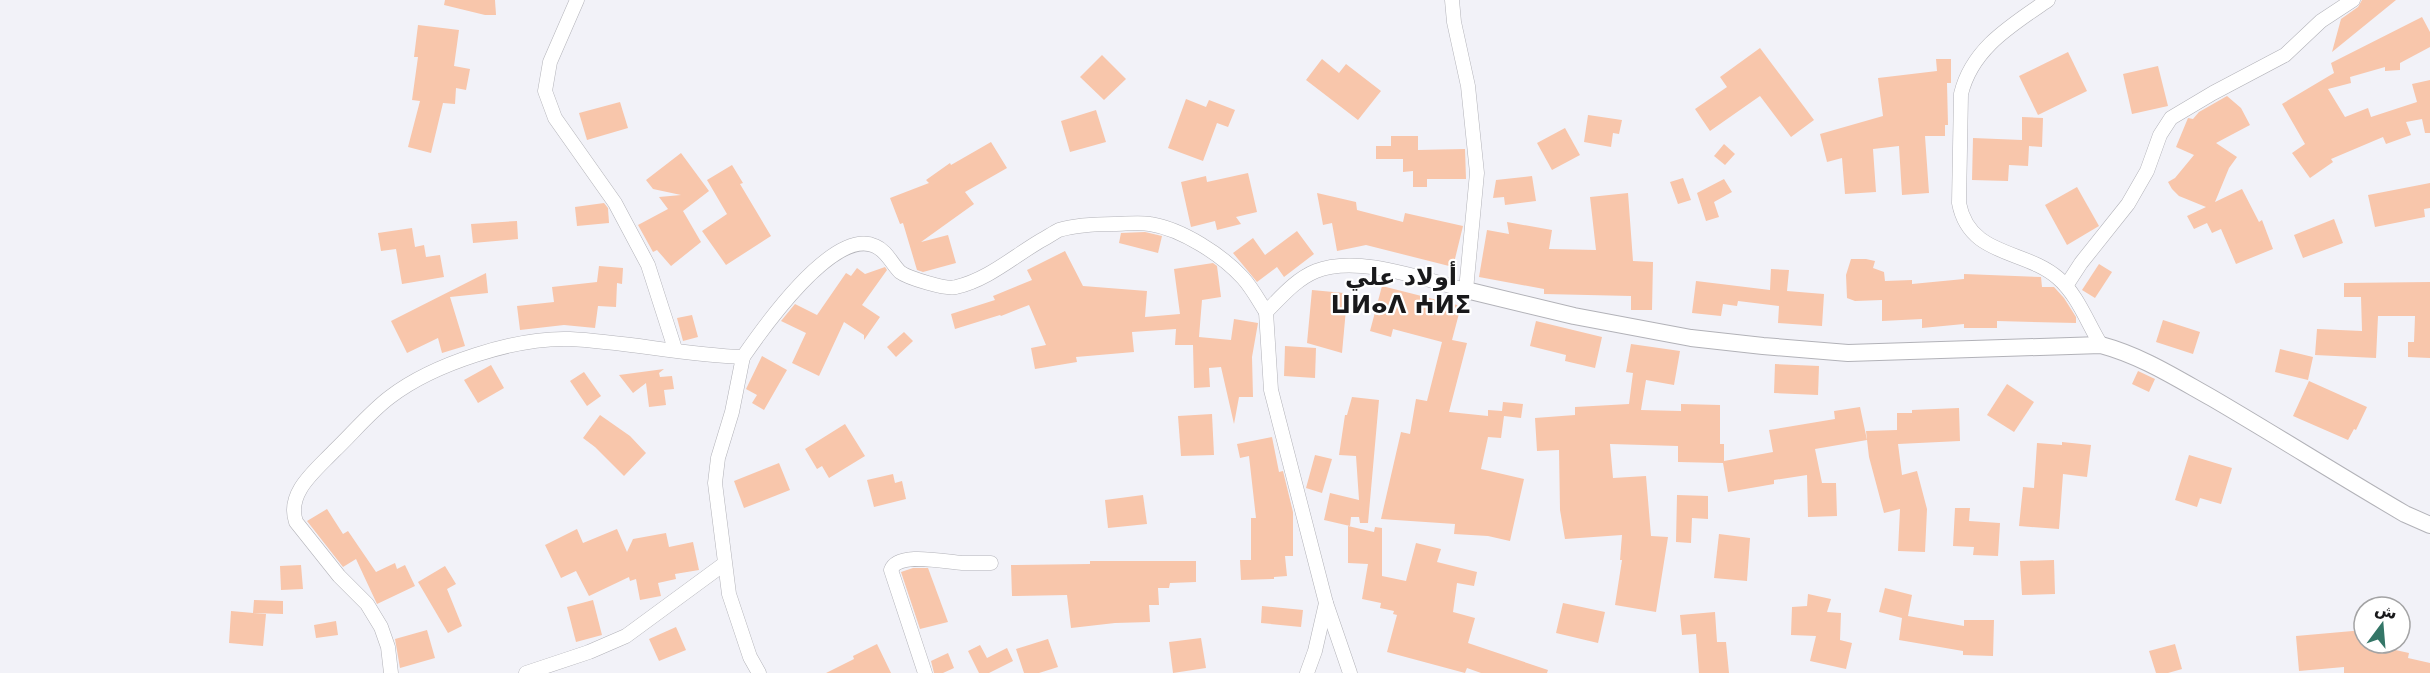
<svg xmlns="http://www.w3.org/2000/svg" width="2430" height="673" viewBox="0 0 2430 673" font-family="'DejaVu Sans','Noto Naskh Arabic','Noto Sans Tifinagh',sans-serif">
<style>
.building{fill:#f8c6ab}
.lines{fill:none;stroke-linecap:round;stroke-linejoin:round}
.minor-casing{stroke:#b2b2b8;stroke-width:15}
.tertiary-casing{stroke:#b2b2b8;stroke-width:18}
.minor{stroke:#fff;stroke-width:14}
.tertiary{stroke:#fff;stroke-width:16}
.labels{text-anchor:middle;stroke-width:4.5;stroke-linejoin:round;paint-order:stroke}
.quarter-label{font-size:24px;font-weight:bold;fill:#19191b;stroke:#fff}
</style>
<rect width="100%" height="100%" fill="#f2f2f8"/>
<!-- building -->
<g class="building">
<path d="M445,0h50l1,15h-11l-41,-10z"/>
<path d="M2362,0h34l-64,52 9,-33 17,-12z"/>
<path d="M2422,17l8,15v15l-30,16v7l-15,1v-4l-35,10 1,6 -23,6 17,28 23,-9 3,9 46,-15 -5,-18 18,-4v53h-5l-3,-14 -16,3 5,13 -25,9 -3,-7 -52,22 2,3 -23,16 -18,-25 13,-9 -23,-40 52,-31 -3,-10z"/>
<path d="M418,25l41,5 -5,36 16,3 -4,21 -10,-2 -1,16 -12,-1 -12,50 -23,-6 12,-46 -8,-1 6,-43h-4z"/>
<path d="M1760,48l54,72 -23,17 -31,-41 -50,35 -15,-22 32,-22 -7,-10z"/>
<path d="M2068,52l19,39 -49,24 -19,-39z"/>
<path d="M1102,55l24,24 -22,21 -24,-23z"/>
<path d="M1322,59l17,14 7,-9 35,27 -23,29 -52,-40z"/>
<path d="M1936,59h15v24h-4l1,42h-3v11h-20l4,57 -27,2 -3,-49 -26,3 3,43 -31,2 -3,-36 -15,4 -7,-28 63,-18 -5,-38 59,-7z"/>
<path d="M2158,66l10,40 -36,8 -9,-40z"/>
<path d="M2227,96l14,12 9,17 -34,18 21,14 -8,11 -14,34 27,-13 17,33 3,-2 11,29 -37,15 -15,-35 -9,4 -5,-10 -13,6 -7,-13 19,-9 -27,-11 -7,-7 -4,-7 7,-4 19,-23 -18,-8 12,-29 5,1 6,-7z"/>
<path d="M1186,99l20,8 3,-7 26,10 -7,17 -11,-4 -14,38 -35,-13z"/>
<path d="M620,102l8,26 -41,12 -8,-27z"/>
<path d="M1096,110l10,32 -36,10 -9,-31z"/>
<path d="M1588,115l34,5 -3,14 -6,-1 -2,14 -27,-5z"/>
<path d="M2022,117l21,1 -1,29 -13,-1 -1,20 -19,-1 -1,16 -36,-1 1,-42 49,2z"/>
<path d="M1565,128l15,27 -28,15 -15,-27z"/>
<path d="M1391,136h27v14l47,-1 1,30h-39v8h-14v-16l-10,1v-13h-27v-13h15z"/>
<path d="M991,142l16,26 -42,24 9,12 -53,38 27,-7 8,28 -33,9 -6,-2 -14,-47 -3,1 -10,-26 39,-15 -3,-3 24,-17 1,2z"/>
<path d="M1724,144l11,10 -10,11 -11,-9z"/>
<path d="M681,153l28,38 -26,20 18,31 -30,24 -14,-16 -4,2 -15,-27 30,-16 -9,-12 22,-2 -28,-6 -7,-9z"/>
<path d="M732,165l11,18 -3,1 31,52 -45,29 -24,-34 25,-17 -20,-34z"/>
<path d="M1248,173l9,39 -21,5 5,7 -24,6 -2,-9 -24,6 -10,-45 25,-6 1,6z"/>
<path d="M1532,176l4,25 -31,4 -1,-8 -11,1 3,-18z"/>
<path d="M1683,178l8,22 -13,4 -8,-22z"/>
<path d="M1724,179l8,13 -18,10 5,15 -13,4 -9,-28z"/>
<path d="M2430,183v25l-6,1 1,8 -50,10 -7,-32z"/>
<path d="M2077,187l22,39 -32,19 -22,-40z"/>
<path d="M1317,193l39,9 1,8 46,12 2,-9 58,13 -10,41 -87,-22 -29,6 -5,-28 -9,2z"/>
<path d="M1628,193l5,68 20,1 -1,48h-21v-14l-87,-2v-5l-65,-12 8,-47 22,4 -2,-12 45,8 -3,19 47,1 -6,-53z"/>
<path d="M604,203l4,5 1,15 -32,3 -2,-19z"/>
<path d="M2334,219l9,24 -40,15 -9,-23z"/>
<path d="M517,221l1,18 -45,4 -2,-19z"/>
<path d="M412,228l3,19 9,-2 2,12 14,-2 4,22 -42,7 -6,-35 -15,2 -3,-18z"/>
<path d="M1297,231l17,23 -30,23 -7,-10 -20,15 -24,-29 20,-15 12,17z"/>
<path d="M1145,232l17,4 -4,17 -39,-10 2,-10z"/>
<path d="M1065,251l18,35 64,5 -2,26 35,-3 -6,-45 39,-6 4,3 4,31 -19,3 -3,37 32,3 3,-21 24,4 -6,34 1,40h-14l-5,27 -13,-57 -12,1 1,19 -16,1 -1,-43h-18l1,-16 -44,3 2,20 -58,5 1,5 -42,7 -4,-21 15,-3 -17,-40 -28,11 -1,-1 -45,14 -4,-15 44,-14 -2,-4 39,-16 -5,-10z"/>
<path d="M1851,259h15l9,2 -2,7 11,4 1,9 27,-1v4l52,-5v-5l77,3 1,10h12l10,11 12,19v6l-79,-2v7h-33v-4l-42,4v-9l-40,2v-21l-27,1 -8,-3 -1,-23z"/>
<path d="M2099,264l13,8 -17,26 -13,-8z"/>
<path d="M599,266l24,2 -1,16 -5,-1 -1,24 -18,-1 -3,22 -31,-3 -44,5 -3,-24 37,-4 -2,-15 45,-5z"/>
<path d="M885,267l2,3 -25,35 18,12 -16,23v-5l-20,-13 -25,54 -27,-13 14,-30 -25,-12 14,-17 22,11 29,-42 5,3 6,-8 8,6z"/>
<path d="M1771,269l18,1 -2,21 37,3 -2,32 -44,-3 1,-17 -41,-5 -1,5 -14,-2 -2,12 -29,-3 4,-32 74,9z"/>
<path d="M486,273l2,20 -38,4 15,49 -23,7 -4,-15 -31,15 -16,-32z"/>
<path d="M2430,282v76l-22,-1v-15h6l1,-26h-37l-2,42 -61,-3 2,-26 45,2 -1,-34h-17v-14z"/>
<path d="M1382,286l79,20 -9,34 15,3 -18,69 39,4v-6l14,1 1,-9 20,2 -2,14 -17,-2 -3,22 -13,-1 -7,32 43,10 -14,62 -22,-5 -34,-2 1,-10 -74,-5 20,-87 9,2 6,-35 11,2 15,-59 -49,-13 -2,8 -21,-6z"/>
<path d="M1312,290l32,3 3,5 -5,55 -35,-10z"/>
<path d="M692,315l6,22 -15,4 -6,-23z"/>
<path d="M2163,320l37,12 -7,22 -37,-12z"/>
<path d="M1536,321l66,16 -7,31 -30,-7 1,-6 -36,-9z"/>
<path d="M904,332l9,9 -17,16 -9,-10z"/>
<path d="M1631,344l49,7 -6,34 -28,-5 -5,30 40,1v-7l39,1v39h4v17l49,-9 -4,-22 66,-11 -1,-8 26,-4 7,33 -52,9 7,34h14l1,33 -29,1 -1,-42 -33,5v4l-46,8 -5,-29 -45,-1v-16l-68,-2 3,34 33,-2 5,60 17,1 -12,75 -41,-7 7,-45h-2l2,-25 -57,4 -5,-29 -1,-60 -22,1 -2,-33 40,-3v-8l54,-3 4,-31 -7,-1z"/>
<path d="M1285,346l31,2 -1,30 -31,-2z"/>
<path d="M2280,349l33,8 -5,23 -33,-8z"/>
<path d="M762,356l25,14 -23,40 -12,-7 5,-8 -11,-6z"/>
<path d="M1775,364l44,2 -1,29 -44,-2z"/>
<path d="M491,365l13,23 -26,15 -14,-23z"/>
<path d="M664,369l-5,4 1,4 12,-1 2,13 -10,1 2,15 -17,2 -3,-24 -13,10 -14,-18z"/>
<path d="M2138,371l17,8 -6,13 -17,-8z"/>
<path d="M584,372l17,24 -14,10 -17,-25z"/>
<path d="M2309,381l58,26 -11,23 -2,-1 -6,11 -55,-24z"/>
<path d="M2007,384l27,18 -20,30 -27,-17z"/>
<path d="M1352,397l27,3 -11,123h-8l-1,-6h-8l-1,9 -26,-6 6,-27 29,7 -3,-44 -17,-1 6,-40h2z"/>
<path d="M1959,408l1,33 -62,3 4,31 15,-4 10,38 -2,43 -27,-1 2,-42 -16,4 -15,-56 -3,-26 31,-1v-17h15v-3z"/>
<path d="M1212,414l2,41 -33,1 -3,-40z"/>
<path d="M600,415l30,21 16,17 -22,23 -29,-29 -12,-9z"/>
<path d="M845,424l20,32 -36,22 -7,-12 -5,3 -12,-20z"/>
<path d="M1272,437l7,35 4,-1 10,41v44h-8l2,20 -13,1v2l-33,1 -1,-20h11v-42h5l-7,-62 -9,2 -3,-14z"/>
<path d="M2062,442l29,3 -4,32 -24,-3 -4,55 -40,-3 4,-39 11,1 3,-45 25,2z"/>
<path d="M1315,455l17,4 -10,34 -16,-5z"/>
<path d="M2189,455l43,13 -11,36 -21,-6 -3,9 -22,-7z"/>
<path d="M779,463l11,27 -46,18 -10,-27z"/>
<path d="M893,474l2,9 7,-2 4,18 -32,8 -7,-27z"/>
<path d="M1143,495l4,29 -39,4 -3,-28z"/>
<path d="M1677,495l31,1v23l-16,-1 -1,25 -15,-1z"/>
<path d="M1955,508h15l-1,13 31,2 -2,33 -25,-1 1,-8 -21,-1z"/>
<path d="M327,509l16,25 5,-3 28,41 19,-9 2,6 8,-4 10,21 -38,18 -21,-45 -13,8 -36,-46z"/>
<path d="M1348,526l26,6 1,-5 7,1v48l24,5 10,-38 25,6 -4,13 40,10 -3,14 -17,-3 -4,29 22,6 -7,25 80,27 -1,3h-66l-14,-5 -2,5 -78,-21 10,-37 -4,-1 1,-3 -14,-3 1,-5 -19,-4 6,-35 -20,-1z"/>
<path d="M577,529l6,14 34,-14 10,23 6,-13 33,-6 3,14 24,-5 6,28 -24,4 1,5 -18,4 3,13 -21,4 -4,-21 -6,2 -1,-4 -40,19 -13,-25 -15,7 -16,-33z"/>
<path d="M1719,534l31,4 -3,43 -33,-3z"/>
<path d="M2054,560l1,34 -33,1 -2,-34z"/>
<path d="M1090,561h106v21l-26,1 -1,5h-11l1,17h-10l1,17 -35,1 -44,5 -4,-33 -55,1 -1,-31 79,-1z"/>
<path d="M301,565l2,24 -22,1 -1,-24z"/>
<path d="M445,566l11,18 -9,5 15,37 -14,7 -30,-51z"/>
<path d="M913,568h15l20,54 -28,7 -19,-57z"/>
<path d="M1885,588l27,7 -4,21 56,10v-6h30l-1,36 -30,-1v-4l-64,-11 3,-22 -23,-6z"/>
<path d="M1808,594l23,5 -4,13 14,1 -1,27 12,3 -6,26 -36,-8 6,-25 -25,-1 1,-28 15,-1z"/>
<path d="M254,600l29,1v13l-30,-1z"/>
<path d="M593,600l9,35 -26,7 -9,-35z"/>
<path d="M1563,603l42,9 -7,31 -42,-10z"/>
<path d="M1262,606l41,4 -2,17 -40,-4z"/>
<path d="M231,611l35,3 -3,32 -34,-3z"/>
<path d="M1715,612l2,30h9l3,31h-30l-3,-39 -14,1 -2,-20z"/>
<path d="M336,621l2,14 -22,3 -2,-13z"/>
<path d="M676,627l10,23 -27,11 -10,-22z"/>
<path d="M427,630l8,28 -35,10 -5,-29z"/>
<path d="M2364,630v13l45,10 -1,5 22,5v10h-86v-6l-45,4 -3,-35z"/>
<path d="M1201,638l5,30 -33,5 -4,-31z"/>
<path d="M1048,639l10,28 -19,6h-15l-8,-24z"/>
<path d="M877,644l14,29h-65l28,-14 -1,-3z"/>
<path d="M2175,644l7,25 -14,4h-12l-7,-22z"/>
<path d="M980,645l7,13 20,-10 6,13 -24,12h-10l-11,-22z"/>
<path d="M948,653l6,15 -11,5h-9l-3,-12z"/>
</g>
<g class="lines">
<!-- minor casing -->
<g class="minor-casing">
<g id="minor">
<path d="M577,0l-27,62 -5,29 10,27 60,85 33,62 27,84"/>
<path d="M2048,0c-36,25 -76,48 -87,94l-2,109c10,54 66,46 99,75 19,16 30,46 43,67"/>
<path d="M2066,286l15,-23 47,-59 19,-33 13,-36 11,-17 42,-25 72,-38 36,-34 32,-21"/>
<path d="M743,357l-11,55 -14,46 -3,25 14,111 21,63 9,16"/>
<path d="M391,673l-3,-26 -7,-20 -14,-23 -28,-28 -43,-54c-10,-29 19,-51 38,-71 18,-17 36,-39 56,-54 43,-33 126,-60 180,-58 58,3 115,16 173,18 20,-29 91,-130 132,-111 12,5 16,17 25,26 8,6 47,18 56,15 31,-7 57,-30 84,-46 6,-3 13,-8 19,-11 17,-5 38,-6 55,-6 11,0 25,-2 36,0 32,5 72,31 93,54 9,10 16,23 23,34"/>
<path d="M526,673l63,-21 37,-16 98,-72"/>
<path d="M925,673l-34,-103c7,-19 54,-8 71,-7 9,0 19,0 29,0"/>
<path d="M1307,673l8,-22 11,-48"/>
<path d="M1350,673l-24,-70 -55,-213 -5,-78c15,-15 30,-33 50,-41 42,-17 108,9 150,19l11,-117 -9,-87 -14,-64 -2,-22"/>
</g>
</g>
<!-- tertiary casing -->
<g class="tertiary-casing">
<path id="tertiary" d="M1466,290l108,26 117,22 72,8 85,7 253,-8c41,11 75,33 111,53 65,38 128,78 193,116l25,11"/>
</g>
<!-- minor -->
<use href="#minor" class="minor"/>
<!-- tertiary -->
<use href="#tertiary" class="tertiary"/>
</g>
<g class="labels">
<!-- quarter labels -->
<g class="quarter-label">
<text x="1401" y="285">أولاد علي<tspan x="1401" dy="28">ⵡⵍⴰⴷ ⵄⵍⵉ</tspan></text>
</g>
</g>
<!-- north arrow -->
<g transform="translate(2382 625) rotate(16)"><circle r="28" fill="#ffffff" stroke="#a3a3a4" stroke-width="1.5"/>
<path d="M0-4.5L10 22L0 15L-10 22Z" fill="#347667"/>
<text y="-9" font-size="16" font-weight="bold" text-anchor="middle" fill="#19191b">ش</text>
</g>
</svg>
